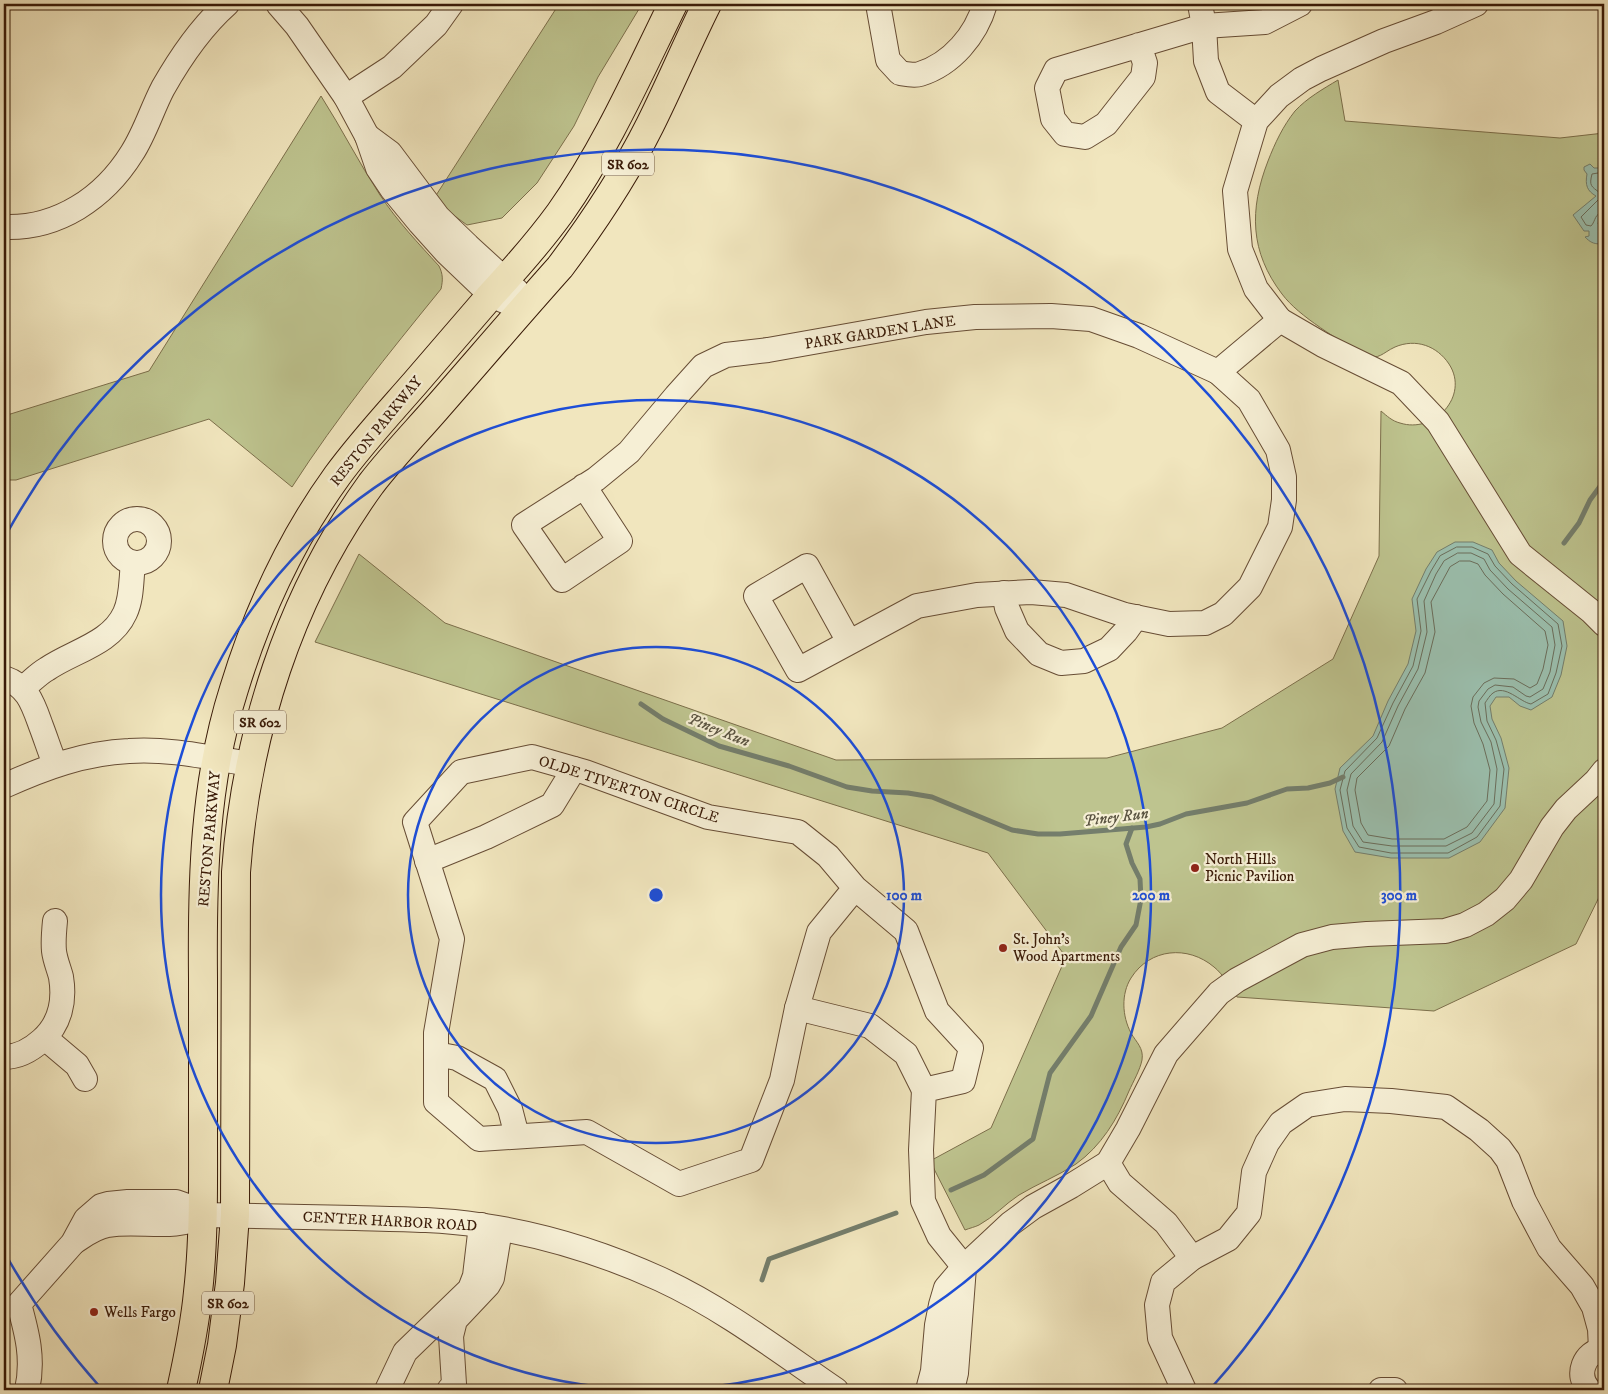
<svg xmlns="http://www.w3.org/2000/svg" width="1608" height="1394" viewBox="0 0 1608 1394" font-family="'IM FELL DW Pica',serif">
<style>
.green{fill:#bec48f;stroke:#7c6f4b}
.water{fill:#9bc0af;stroke:#747e6c}
.lines{fill:none;stroke-linecap:round;stroke-linejoin:round}
.shore{stroke:#6a6d5b;stroke-width:1}
.stream{stroke:#747e6c;stroke-width:5}
.minor-casing{stroke:#674d35;stroke-width:26}
.major-casing{stroke:#391a07;stroke-width:30}
.minor{stroke:#f6efd5;stroke-width:24}
.major{stroke:#f1e6be;stroke-width:28}
.ring{fill:none;stroke:#1d4ed8;stroke-width:2.5}
.poi-dot{fill:#8f2418;stroke:#f6efd5;stroke-width:2}
.labels{text-anchor:middle;stroke-width:4.5;stroke-linejoin:round;paint-order:stroke}
.shield{fill:#f6efd5;stroke:#725a45;stroke-width:1}
.shield-label{font-size:14px;font-weight:bold;fill:#391a07}
.street-label{font-size:15px;fill:#391a07;stroke:#f6efd5}
.poi-label{font-size:15px;fill:#391a07;stroke:#f6efd5;text-anchor:start}
.water-label{font-size:16px;font-style:italic;fill:#5b5442;stroke:#f6efd5}
.centre{fill:#1d4ed8;stroke:#f6efd5;stroke-width:2.5}
.ring-label{font-size:15px;text-anchor:middle;font-weight:bold;fill:#1d4ed8;stroke:#f6efd5;stroke-width:4.5;stroke-linejoin:round;paint-order:stroke}
</style>
<rect width="100%" height="100%" fill="#f1e6be"/>
<filter id="stains"><feTurbulence type="fractalNoise" baseFrequency=".004" numOctaves="4"/><feColorMatrix values="0 0 0 0 .2 0 0 0 0 .09 0 0 0 0 .02 0 0 0 .5 -.17"/></filter>
<radialGradient id="worn" r=".72"><stop offset=".6" stop-color="#630" stop-opacity="0"/><stop offset="1" stop-color="#630" stop-opacity=".3"/></radialGradient>
<!-- green -->
<g class="green">
<path d="M559,4h83l-44,73 -24,49 -37,57 -35,35 -35,7 -34,-25z"/>
<path d="M1338,80l7,41 215,17 44,-5v754l-28,57 -142,67 -197,-14c-7,-10 -14,-23 -23,-30 -26,-22 -64,-19 -83,11 -10,16 -9,38 0,55 5,9 13,15 11,27 -2,10 -9,22 -13,31 -12,29 -28,55 -53,73 -18,12 -39,20 -57,31 -14,9 -25,22 -40,30 -4,2 -9,3 -14,5l-35,-69 61,-33 75,-171 -78,-104 -673,-211 44,-88 86,69 391,137 271,-2 115,-30 111,-69 46,-103 2,-145c6,5 11,10 19,12 34,11 70,-27 49,-59 -12,-18 -33,-26 -54,-17 -13,6 -15,13 -31,9 -24,-16 -65,-39 -82,-62 -32,-42 -33,-84 -14,-133 7,-18 15,-35 27,-50 12,-13 28,-22 43,-31z"/>
<path d="M321,96c21,33 38,67 59,99 17,26 39,49 59,71 4,8 4,14 2,23 -52,64 -104,128 -149,198l-83,-68 -193,61h-12v-64l145,-45z"/>
</g>
<!-- water -->
<g class="water">
<path d="M1590,164l4,4h10v48l-5,4 -1,4 5,2 1,-2v14l-1,-1 -4,3 2,4c-8,0 -11,-2 -16,-7l4,-1v-5h-5l-11,-16 23,-19c-9,-5 -11,-11 -9,-22l-3,-4v-3z"/>
<path d="M1455,542h18l19,8 7,13 17,18 47,40 4,25 -6,29 -9,22 -21,13 -11,-4 -11,-9h-13l-6,9 2,13 9,19 8,30 -4,40 -25,34 -31,16h-58l-36,-6 -12,-21 -8,-42 5,-21 33,-32 15,-35 20,-37 8,-33 -4,-32 14,-30 11,-17z"/>
</g>
<g class="lines">
<!-- shore -->
<g class="shore">
<path d="M1604,172l-12,2c-3,12 -1,12 8,19v5l-19,19 5,8 5,1c5,-5 3,-13 13,-14"/>
<path d="M1457,547h15l16,7 7,12 17,18 46,40 4,22 -6,27 -8,21 -17,10c-11,-2 -26,-20 -38,-11 -3,2 -6,7 -8,10l2,18 9,19 8,29 -4,37 -23,31 -29,16h-57l-32,-6 -12,-19 -7,-38 5,-19 32,-33 16,-35 20,-37 8,-35 -4,-32 14,-28 9,-15z"/>
<path d="M1458,553h13l13,6 6,11 18,19 44,38 3,18 -5,27 -7,17 -13,8 -4,-1 -13,-9 -18,-2 -7,4 -9,12 -1,6 3,15 10,20 6,27 -3,35 -22,29 -26,13h-54l-29,-4 -10,-16 -6,-36 4,-16 31,-32 16,-36 20,-37 9,-37 -3,-31 12,-27 8,-13z"/>
<path d="M1460,561h10l8,3 7,11 18,19 42,37 3,14 -5,24 -6,15 -7,4 -16,-9 -20,-1 -10,5 -11,14 -2,9 3,17 9,21 7,26 -3,31 -20,26 -23,12h-52l-24,-4 -7,-12 -6,-33 2,-12 32,-32 16,-37 20,-36 10,-41 -4,-30 19,-35z"/>
</g>
<!-- stream -->
<g class="stream">
<path d="M1564,543l15,-20 11,-23 14,-19"/>
<path d="M641,704l22,15 56,27 70,20 58,21 25,4 36,2 24,4 80,33 26,4h22l86,-7 14,-3 26,-10 61,-11 40,-14 21,-1 22,-5 13,-6"/>
<path d="M951,1190l33,-15 49,-36 17,-66 41,-57 30,-69 15,-22 5,-26 -1,-20 -8,-16 -6,-19 6,-16"/>
<path d="M762,1280l7,-21 127,-46"/>
</g>
<!-- minor casing -->
<g class="minor-casing">
<g id="minor">
<path d="M278,4l19,22 49,71 21,39 11,32 14,21 28,34 26,29 45,43 32,14"/>
<path d="M878,4l10,56 12,13c6,1 14,3 20,1 32,-10 56,-39 65,-70"/>
<path d="M1200,4l4,22 2,35 12,31 38,29"/>
<path d="M1476,4l-40,18 -52,19 -63,28 -19,10 -23,17 -23,25 -21,70 5,58 16,40 24,31 43,25 78,38 37,39 82,132 72,58 12,12"/>
<path d="M1139,45l6,18 -2,14 -37,47 -21,13 -20,-3 -12,-15 -6,-31 9,-18 148,-44 61,-4 35,-18"/>
<path d="M346,97l46,-30 44,-42 15,-21"/>
<path d="M367,136l23,17 48,64 30,29 49,45v2"/>
<path d="M4,227c54,2 100,-29 128,-74 13,-20 20,-44 31,-65 17,-30 38,-61 64,-84"/>
<path d="M584,486l36,55 -58,39 -38,-55 72,-46 33,-27 47,-56 27,-30 23,-11 42,-5 158,-28 49,-5 76,-1 40,3 48,17 79,36"/>
<circle cx="137" cy="541" r="22"/>
<path d="M1004,593l3,15 10,23 22,23 22,9 23,-2 25,-12 17,-18 10,-14"/>
<path d="M849,642l-42,-76 -51,30 42,74 119,-64 60,-11 54,-3 35,3 59,20 44,9 36,-1 18,-9 27,-27 30,-60 4,-27v-23l-6,-27 -29,-50 -31,-28 62,-52"/>
<path d="M4,678c24,8 29,26 37,48 5,13 9,26 14,38"/>
<path d="M23,688c8,-6 15,-14 24,-19 26,-18 64,-25 78,-56 7,-15 6,-33 8,-50"/>
<path d="M4,786c40,-18 80,-33 125,-35 40,-3 82,7 122,13"/>
<path d="M427,861l59,-24 66,-32 22,-36"/>
<path d="M855,888l-36,44 -22,76 -15,72 -31,80 -72,24 -92,-52 -108,7 -43,-37v-69l16,-94 -37,-117 46,-50 71,-15 53,15 123,45 90,15 30,24 27,32 51,43 31,80 34,37 -8,33 -39,9 -3,60 2,51 16,35 25,31"/>
<path d="M797,1008l73,18 36,28 18,36"/>
<path d="M45,1038l32,27 8,14"/>
<path d="M436,1054l21,4 38,21 15,30 7,27"/>
<path d="M4,1057c14,0 27,-7 38,-17 18,-16 23,-39 19,-63 -2,-8 -6,-17 -7,-26 -1,-10 0,-20 1,-30"/>
<path d="M1108,1163l12,20 46,40 26,35"/>
<path d="M203,1215c51,1 101,2 152,3 41,1 83,1 124,7 62,9 124,28 181,54 63,29 119,72 176,111"/>
<path d="M74,1242c11,-7 21,-15 34,-17 31,-6 67,7 95,-10"/>
<path d="M27,1390c7,-31 0,-57 -8,-86l54,-61 13,-24 15,-13 7,-2 20,-2h48l17,6 10,7"/>
<path d="M387,1390l18,-38 65,-63 5,-13 6,-51"/>
<path d="M449,1390l5,-6 -3,-48 4,-16 33,-35 4,-7 8,-49"/>
<path d="M928,1390l5,-19 4,-46 4,-20 5,-17 18,-21 46,-43 23,-17 38,-21 37,-23 20,-34 38,-75 53,-61 18,-13 65,-35 30,-8 35,-3 78,-3 20,-6 21,-11 19,-15 16,-19 31,-53 14,-18 30,-28 8,-10"/>
<path d="M952,1390l4,-17 8,-106"/>
<path d="M1184,1390l-24,-52 -3,-33 6,-23 29,-24 36,-19 21,-26 5,-41 13,-29 14,-20 26,-18 38,-6 46,2 55,6 33,23 21,19 8,11 16,41 25,47 33,38 12,21 6,22 1,20"/>
<path d="M1381,1390h14"/>
<path d="M1589,1390c-14,-15 -5,-38 15,-41"/>
</g>
</g>
<!-- major casing -->
<g class="major-casing">
<g id="major">
<path d="M181,1390c7,-32 14,-65 17,-98 6,-53 5,-107 5,-161 0,-51 0,-102 0,-153 -1,-97 1,-195 31,-289 23,-75 56,-148 103,-213 24,-33 52,-63 79,-94 25,-29 50,-58 75,-87 24,-26 48,-53 69,-82 46,-65 78,-138 113,-209"/>
<path d="M213,1390l9,-45 8,-62 5,-68 1,-343c10,-138 53,-275 135,-388 20,-26 43,-50 64,-74 42,-48 83,-96 125,-143 33,-44 65,-92 90,-142 20,-40 37,-81 57,-121"/>
</g>
</g>
<!-- minor -->
<use href="#minor" class="minor"/>
<!-- major -->
<use href="#major" class="major"/>
</g>
<!-- distance rings -->
<g class="ring">
<circle cx="656" cy="895" r="248"/>
<circle cx="656" cy="895" r="495"/>
<path d="M100 1387A743 743 0 0 1 6 1255M6 535A743 743 0 1 1 1212 1387"/>
</g>
<!-- markers -->
<g class="poi-dot">
<circle cx="1195" cy="868" r="5"/>
<circle cx="1003" cy="948" r="5"/>
<circle cx="94" cy="1312" r="5"/>
</g>
<g class="labels">
<!-- shield labels -->
<g class="shield">
<rect x="602" y="152.5" width="52" height="23" rx="4"/>
<rect x="234" y="710.5" width="52" height="23" rx="4"/>
<rect x="202" y="1291.5" width="52" height="23" rx="4"/>
</g>
<g class="shield-label">
<text x="628" y="169">SR 602</text>
<text x="260" y="727">SR 602</text>
<text x="228" y="1308">SR 602</text>
</g>
<!-- street labels -->
<g class="street-label">
<text transform="translate(880 332) rotate(-9)" y="5">PARK GARDEN LANE</text>
<text transform="translate(376 431) rotate(-51)" y="5">RESTON PARKWAY</text>
<text transform="translate(629 789) rotate(18)" y="5">OLDE TIVERTON CIRCLE</text>
<text transform="translate(209 839) rotate(-85)" y="5">RESTON PARKWAY</text>
<text transform="translate(390 1221) rotate(3)" y="5">CENTER HARBOR ROAD</text>
</g>
<!-- poi labels -->
<g class="poi-label">
<text x="1205" y="864">North Hills<tspan x="1205" dy="17">Picnic Pavilion</tspan></text>
<text x="1013" y="944">St. John's<tspan x="1013" dy="17">Wood Apartments</tspan></text>
<text x="104" y="1317">Wells Fargo</text>
</g>
<!-- water labels -->
<g class="water-label">
<text transform="translate(719 729) rotate(22)" y="6">Piney Run</text>
<text transform="translate(1116 816) rotate(-7)" y="6">Piney Run</text>
</g>
</g>
<circle cx="656" cy="895" r="8" class="centre"/>
<g class="ring-label">
<text x="904" y="900">100 m</text>
<text x="1151" y="900">200 m</text>
<text x="1399" y="900">300 m</text>
</g>
<!-- margin -->
<rect width="1608" height="1394" fill="none" stroke="#f1e6be" stroke-width="20"/>
<rect x="5" y="5" width="1598" height="1384" fill="none" stroke="#391a07" stroke-width="2.5"/>
<rect x="10" y="10" width="1588" height="1374" fill="none" stroke="#391a07"/>
<rect width="100%" height="100%" filter="url(#stains)"/>
<rect width="100%" height="100%" fill="url(#worn)"/>
</svg>
